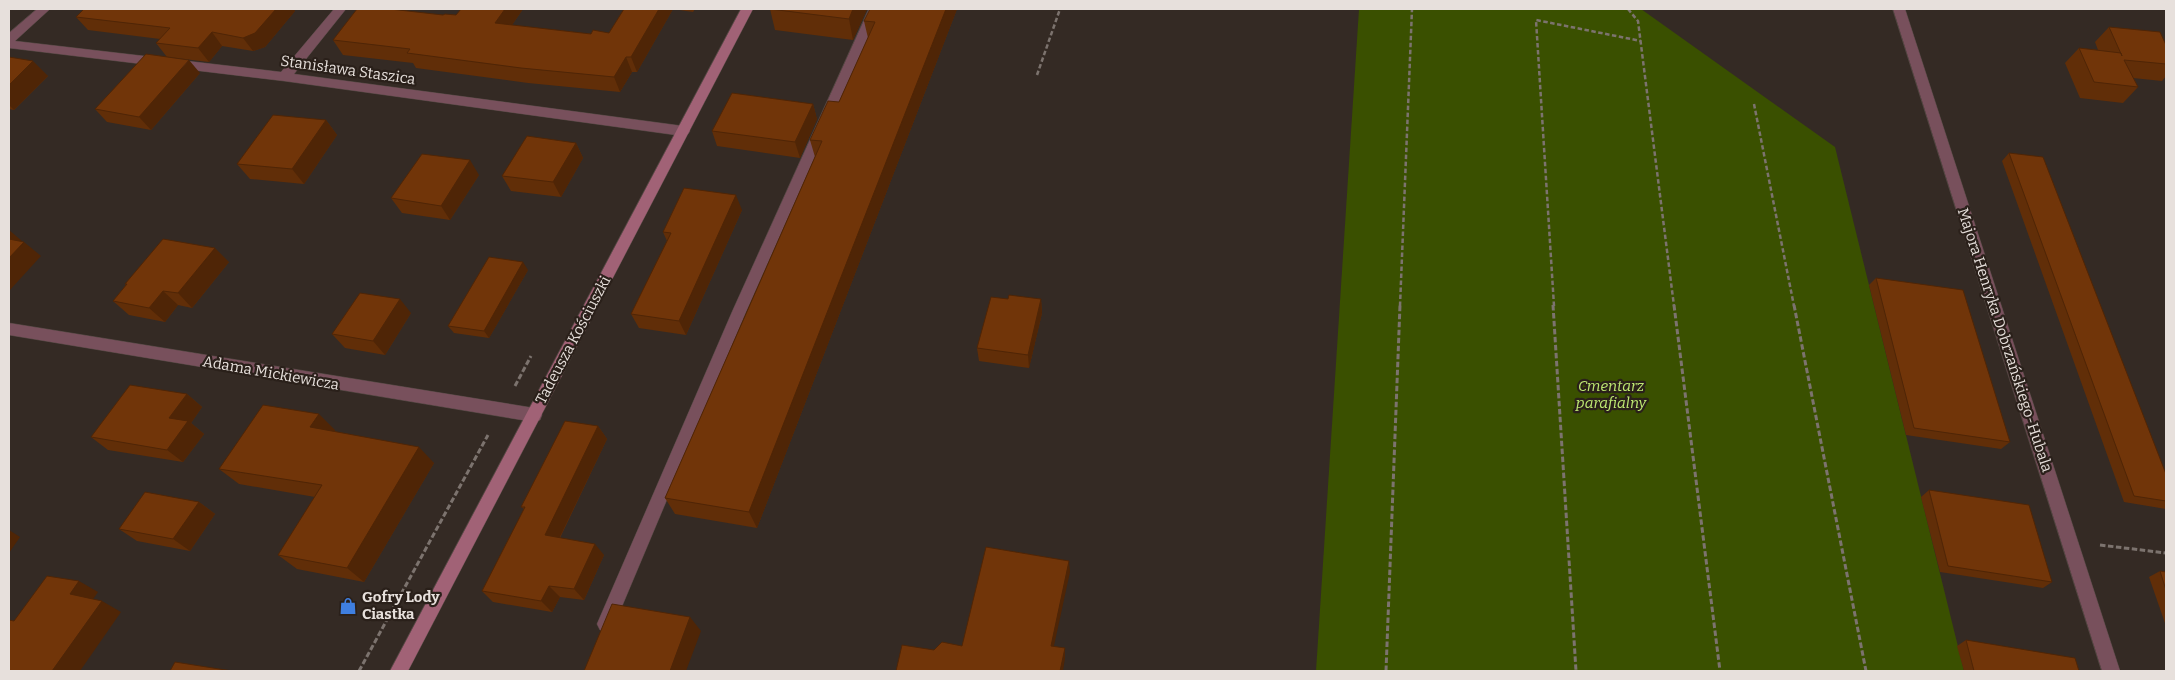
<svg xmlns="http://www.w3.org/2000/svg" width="2175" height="680" viewBox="0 0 2175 680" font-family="Bitter,serif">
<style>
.green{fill:#3a5000}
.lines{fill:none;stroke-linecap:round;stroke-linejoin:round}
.lane-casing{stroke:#514741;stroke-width:1}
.street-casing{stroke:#514741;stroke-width:1}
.secondary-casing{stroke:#514741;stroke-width:1}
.path-far1{stroke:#7c736e;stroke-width:2.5;stroke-dasharray:4.5 2.5;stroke-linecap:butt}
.path{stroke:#7c736e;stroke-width:3;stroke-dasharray:5.5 2.5;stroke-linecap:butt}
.lane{fill:#78505c;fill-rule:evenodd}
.street{fill:#78505c;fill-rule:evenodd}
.secondary{fill:#a16276;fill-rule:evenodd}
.wall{fill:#612e08}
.shaded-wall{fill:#4f2506}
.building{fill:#713509;stroke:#4f2506}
.labels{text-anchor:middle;stroke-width:4.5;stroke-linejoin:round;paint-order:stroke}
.street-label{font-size:15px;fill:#e7e0dc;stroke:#2a201a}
.park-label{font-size:15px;font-style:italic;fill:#bee972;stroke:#2a201a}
.poi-label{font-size:15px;font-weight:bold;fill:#e7e0dc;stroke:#2a201a;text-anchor:start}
</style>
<rect width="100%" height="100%" fill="#342a24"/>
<!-- green -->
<path class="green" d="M1359,9h282l194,138 129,524h-648z"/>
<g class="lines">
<!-- lane casing -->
<g class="lane-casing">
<path id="lane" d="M869,9h12l-135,303 -134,318 -6,2 -6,-2 -3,-6 135,-312z"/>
</g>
<!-- street casing -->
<g class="street-casing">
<g id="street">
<path d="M37,9h13l-35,32 266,31 53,-63h12l-52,65 389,52 5,2 2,3 -2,3 -5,2 -399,-55 -275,-33v-15z"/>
<path d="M1893,9h12l215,662h-18z"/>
<path d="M9,323l525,85 6,2 2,5 -2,5 -6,2 -525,-87z"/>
</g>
</g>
<!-- secondary casing -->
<g class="secondary-casing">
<path id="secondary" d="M741,9h12l-345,662h-18z"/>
</g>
<!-- path-far1 -->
<g class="path-far1">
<path d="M1628,9l10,12 36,285"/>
<path d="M1037,75l23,-66"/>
<path d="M1754,104l40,202"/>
<path d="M1400,306l12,-297"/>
<path d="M1554,306l-18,-286 105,21"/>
</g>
<!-- path -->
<g class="path">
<path d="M1553,305l23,366"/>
<path d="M1674,305l46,366"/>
<path d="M1794,305l72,366"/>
<path d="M515,386l16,-30"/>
<path d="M2100,545l66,8"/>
<path d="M359,671l129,-236"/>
<path d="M1386,671l14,-366"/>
</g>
<!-- lane -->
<use href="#lane" class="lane"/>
<!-- street -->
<use href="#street" class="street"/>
<!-- secondary -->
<use href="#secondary" class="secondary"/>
</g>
<!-- wall -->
<g class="wall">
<path d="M523,9l-11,16 79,9 18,-1 15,-24h71l-2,3 -20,-3 -36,63h-5l-12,20 -92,-9 -112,-15 -3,-5 -70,-8 -10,-15 110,-25h13z"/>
<path d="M770,9h97l-14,31 -78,-10z"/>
<path d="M957,9l-200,519 -82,-14 -10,-16 150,-341 -5,-17 29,-38 29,-64 -4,-17z"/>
<path d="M295,11l-30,36 -12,4 -31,-5 -13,16 -42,-5 -11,-14 4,-4 -72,-9 -12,-13z"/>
<path d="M2109,27l57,18v31l-4,5 -29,-3 5,9 -15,16 -43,-5 -15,-35 14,-15 19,2 -3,-8z"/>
<path d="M9,57l39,19 -34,34 -5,-1z"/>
<path d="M200,73l-49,57 -44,-8 -12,-13z"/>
<path d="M813,104l4,15 -17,39 -83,-12 -5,-15z"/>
<path d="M326,120l11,15 -33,49 -54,-5 -13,-15z"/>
<path d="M576,143l7,15 -22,39 -50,-6 -9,-15z"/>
<path d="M2009,153l157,321v35l-42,-7 -122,-341z"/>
<path d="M479,175l-29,45 -48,-7 -11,-15z"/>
<path d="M742,210l-56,125 -47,-7 -8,-14 36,-73 -4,-9z"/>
<path d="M229,262l-37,46 -14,-3 -13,17 -36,-7 -16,-14 13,-16 -1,-1z"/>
<path d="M528,270l-39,68 -35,-5 -6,-7z"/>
<path d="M1876,278l134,164 -9,7 -95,-14 -37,-150z"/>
<path d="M1008,299h33l1,14 -13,55 -50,-7 -2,-13z"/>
<path d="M411,313l-26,42 -40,-7 -13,-14z"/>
<path d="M187,394l15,13 -11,16 13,11 -21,28 -75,-12 -17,-13z"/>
<path d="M598,426l9,13 -47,99 44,17 -20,45 -24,-3 -8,15 -59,-10 -11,-11 42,-82 -3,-2z"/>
<path d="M335,430l-1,2 100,31 -70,119 -67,-13 -19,-14 37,-58 -76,-13 -20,-15z"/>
<path d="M1929,490l123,92 -9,6 -103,-16 -19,-75z"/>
<path d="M199,502l16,12 -25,37 -53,-10 -18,-12z"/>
<path d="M2160,571l6,1v54l-17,-49z"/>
<path d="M1966,640l113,31h-115l-7,-25z"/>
</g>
<!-- shaded-wall -->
<g class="shaded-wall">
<path d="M276,9h18l1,2 -30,36 -12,4 -10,-13z"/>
<path d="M505,9h18l-20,29 -8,-15z"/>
<path d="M659,9h14l-36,63 -6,-15z"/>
<path d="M853,9h14l-14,31 -4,-21z"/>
<path d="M946,9h11l-200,519 -8,-16z"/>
<path d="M212,32l10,14 -13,16 -11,-14z"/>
<path d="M626,57l6,15 -12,20 -6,-15z"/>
<path d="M189,60l11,13 -49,57 -12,-13z"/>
<path d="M33,61l15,15 -34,34 -5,-5v-20z"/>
<path d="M813,104l4,15 -17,39 -5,-16z"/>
<path d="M326,120l11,15 -33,49 -12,-15z"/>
<path d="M576,143l7,15 -22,39 -8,-15z"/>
<path d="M470,160l9,15 -29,45 -9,-14z"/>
<path d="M736,195l6,15 -56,125 -7,-14z"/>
<path d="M9,230l13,11 -13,7z"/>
<path d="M24,242l17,14 -32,35v-33z"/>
<path d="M215,248l14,14 -37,46 -14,-15z"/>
<path d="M523,262l5,8 -39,68 -5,-7z"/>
<path d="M163,291l15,14 -13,17 -16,-14z"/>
<path d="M400,299l11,14 -26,42 -12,-14z"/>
<path d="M1041,299l1,14 -13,55 -1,-13z"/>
<path d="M187,394l15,13 -11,16 13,11 -21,28 -16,-12 2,-32z"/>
<path d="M319,414l16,16 -8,13 -17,-16z"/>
<path d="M598,426l9,13 -52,108 -10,-12z"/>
<path d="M419,447l15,16 -70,119 -17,-14z"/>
<path d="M199,502l16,12 -25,37 -17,-12z"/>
<path d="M9,530l11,7 -11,16z"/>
<path d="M595,544l9,11 -20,45 -10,-11z"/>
<path d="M1069,561l1,11 -18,83 -1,-9z"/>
<path d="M79,581l19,11 -9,13 -19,-11z"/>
<path d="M549,586l11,11 -8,15 -11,-11z"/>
<path d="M102,601l19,11 -41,59h-28z"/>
<path d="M690,617l11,14 -15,40h-16z"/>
<path d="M1065,648v10l-2,13h-3z"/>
</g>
<!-- building -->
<g class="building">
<path d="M84,9h192l-21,24 -12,5 -31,-6 -14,16 -42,-5 14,-15 -94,-11z"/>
<path d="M357,9h33l53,6 2,-1 11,1 5,-6h44l-10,14 96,11 2,-4 16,3 15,-24h35l-28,48h-5l-12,20 -93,-9 -114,-15 3,-4 -77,-9z"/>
<path d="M770,9h83l-4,10z"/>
<path d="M870,9h76l-197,503 -84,-14 157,-357 -12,-1 18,-39 11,1 36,-80 -11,-1z"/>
<path d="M2109,27l51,5 6,13v19l-42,-4 14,27 -44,-5 -15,-34 42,5 1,3z"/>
<path d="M146,54l43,6 -50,57 -44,-8z"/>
<path d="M9,57l24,4 -24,24z"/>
<path d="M732,93l81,11 -18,38 -83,-11z"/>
<path d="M273,115l53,5 -34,49 -55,-5z"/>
<path d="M527,136l49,7 -23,39 -51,-6z"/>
<path d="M2009,153l34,4 123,317v27l-32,-5z"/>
<path d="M422,154l48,6 -29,46 -50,-8z"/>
<path d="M684,188l52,7 -57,126 -48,-7 40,-81 -8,-1z"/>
<path d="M9,239l15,3 -15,16z"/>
<path d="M163,239l52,9 -37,45 -15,-2 -14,17 -36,-7 14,-17h-2z"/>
<path d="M489,257l34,5 -39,69 -36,-5z"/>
<path d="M1876,278l87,12 47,152 -96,-14z"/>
<path d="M360,293l40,6 -27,42 -41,-7z"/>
<path d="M1009,295l32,4 -13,56 -51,-7 14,-51 17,2z"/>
<path d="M130,385l57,9 -18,24 19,3 -21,29 -76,-13z"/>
<path d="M263,405l56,9 -9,13 109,20 -72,121 -69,-13 44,-70 -103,-16z"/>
<path d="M565,421l33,5 -53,109 50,9 -21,45 -25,-3 -8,15 -59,-10 43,-84h-4z"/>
<path d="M1929,490l100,15 23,77 -104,-16z"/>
<path d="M145,492l54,10 -26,37 -54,-10z"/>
<path d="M986,547l83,14 -18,85 14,2 -5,23h-164l6,-26 32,5 8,-8 20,4z"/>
<path d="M2160,571l6,1v18z"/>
<path d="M47,576l32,5 -9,13 32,7 -50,70h-43v-51l5,1z"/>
<path d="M612,604l78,13 -20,54h-86z"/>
<path d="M1966,640l109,18 4,13h-105z"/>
<path d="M175,662l57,9h-62z"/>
</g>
<!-- icons -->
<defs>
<g id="shop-bare" transform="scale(1.35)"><path d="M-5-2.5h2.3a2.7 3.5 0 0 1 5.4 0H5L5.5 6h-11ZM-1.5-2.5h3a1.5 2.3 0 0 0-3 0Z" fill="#3f7fe0" stroke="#2a201a" stroke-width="2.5" paint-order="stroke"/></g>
</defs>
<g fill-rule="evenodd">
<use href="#shop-bare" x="348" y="606"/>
</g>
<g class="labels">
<!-- street labels -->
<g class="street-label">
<text transform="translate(348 70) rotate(8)" y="5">Stanisława Staszica</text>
<text transform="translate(573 340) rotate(-62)" y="5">Tadeusza Kościuszki</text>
<text transform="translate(2005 340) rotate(72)" y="5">Majora Henryka Dobrzańskiego-Hubala</text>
<text transform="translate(271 373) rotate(10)" y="5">Adama Mickiewicza</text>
</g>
<!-- park labels -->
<g class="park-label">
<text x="1611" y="391">Cmentarz<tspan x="1611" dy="17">parafialny</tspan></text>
</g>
<!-- poi labels -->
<g class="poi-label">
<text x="362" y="602">Gofry Lody<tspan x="362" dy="17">Ciastka</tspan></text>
</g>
</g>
<!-- border -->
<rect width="2175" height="680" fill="none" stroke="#e7e0dc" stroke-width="20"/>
</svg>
